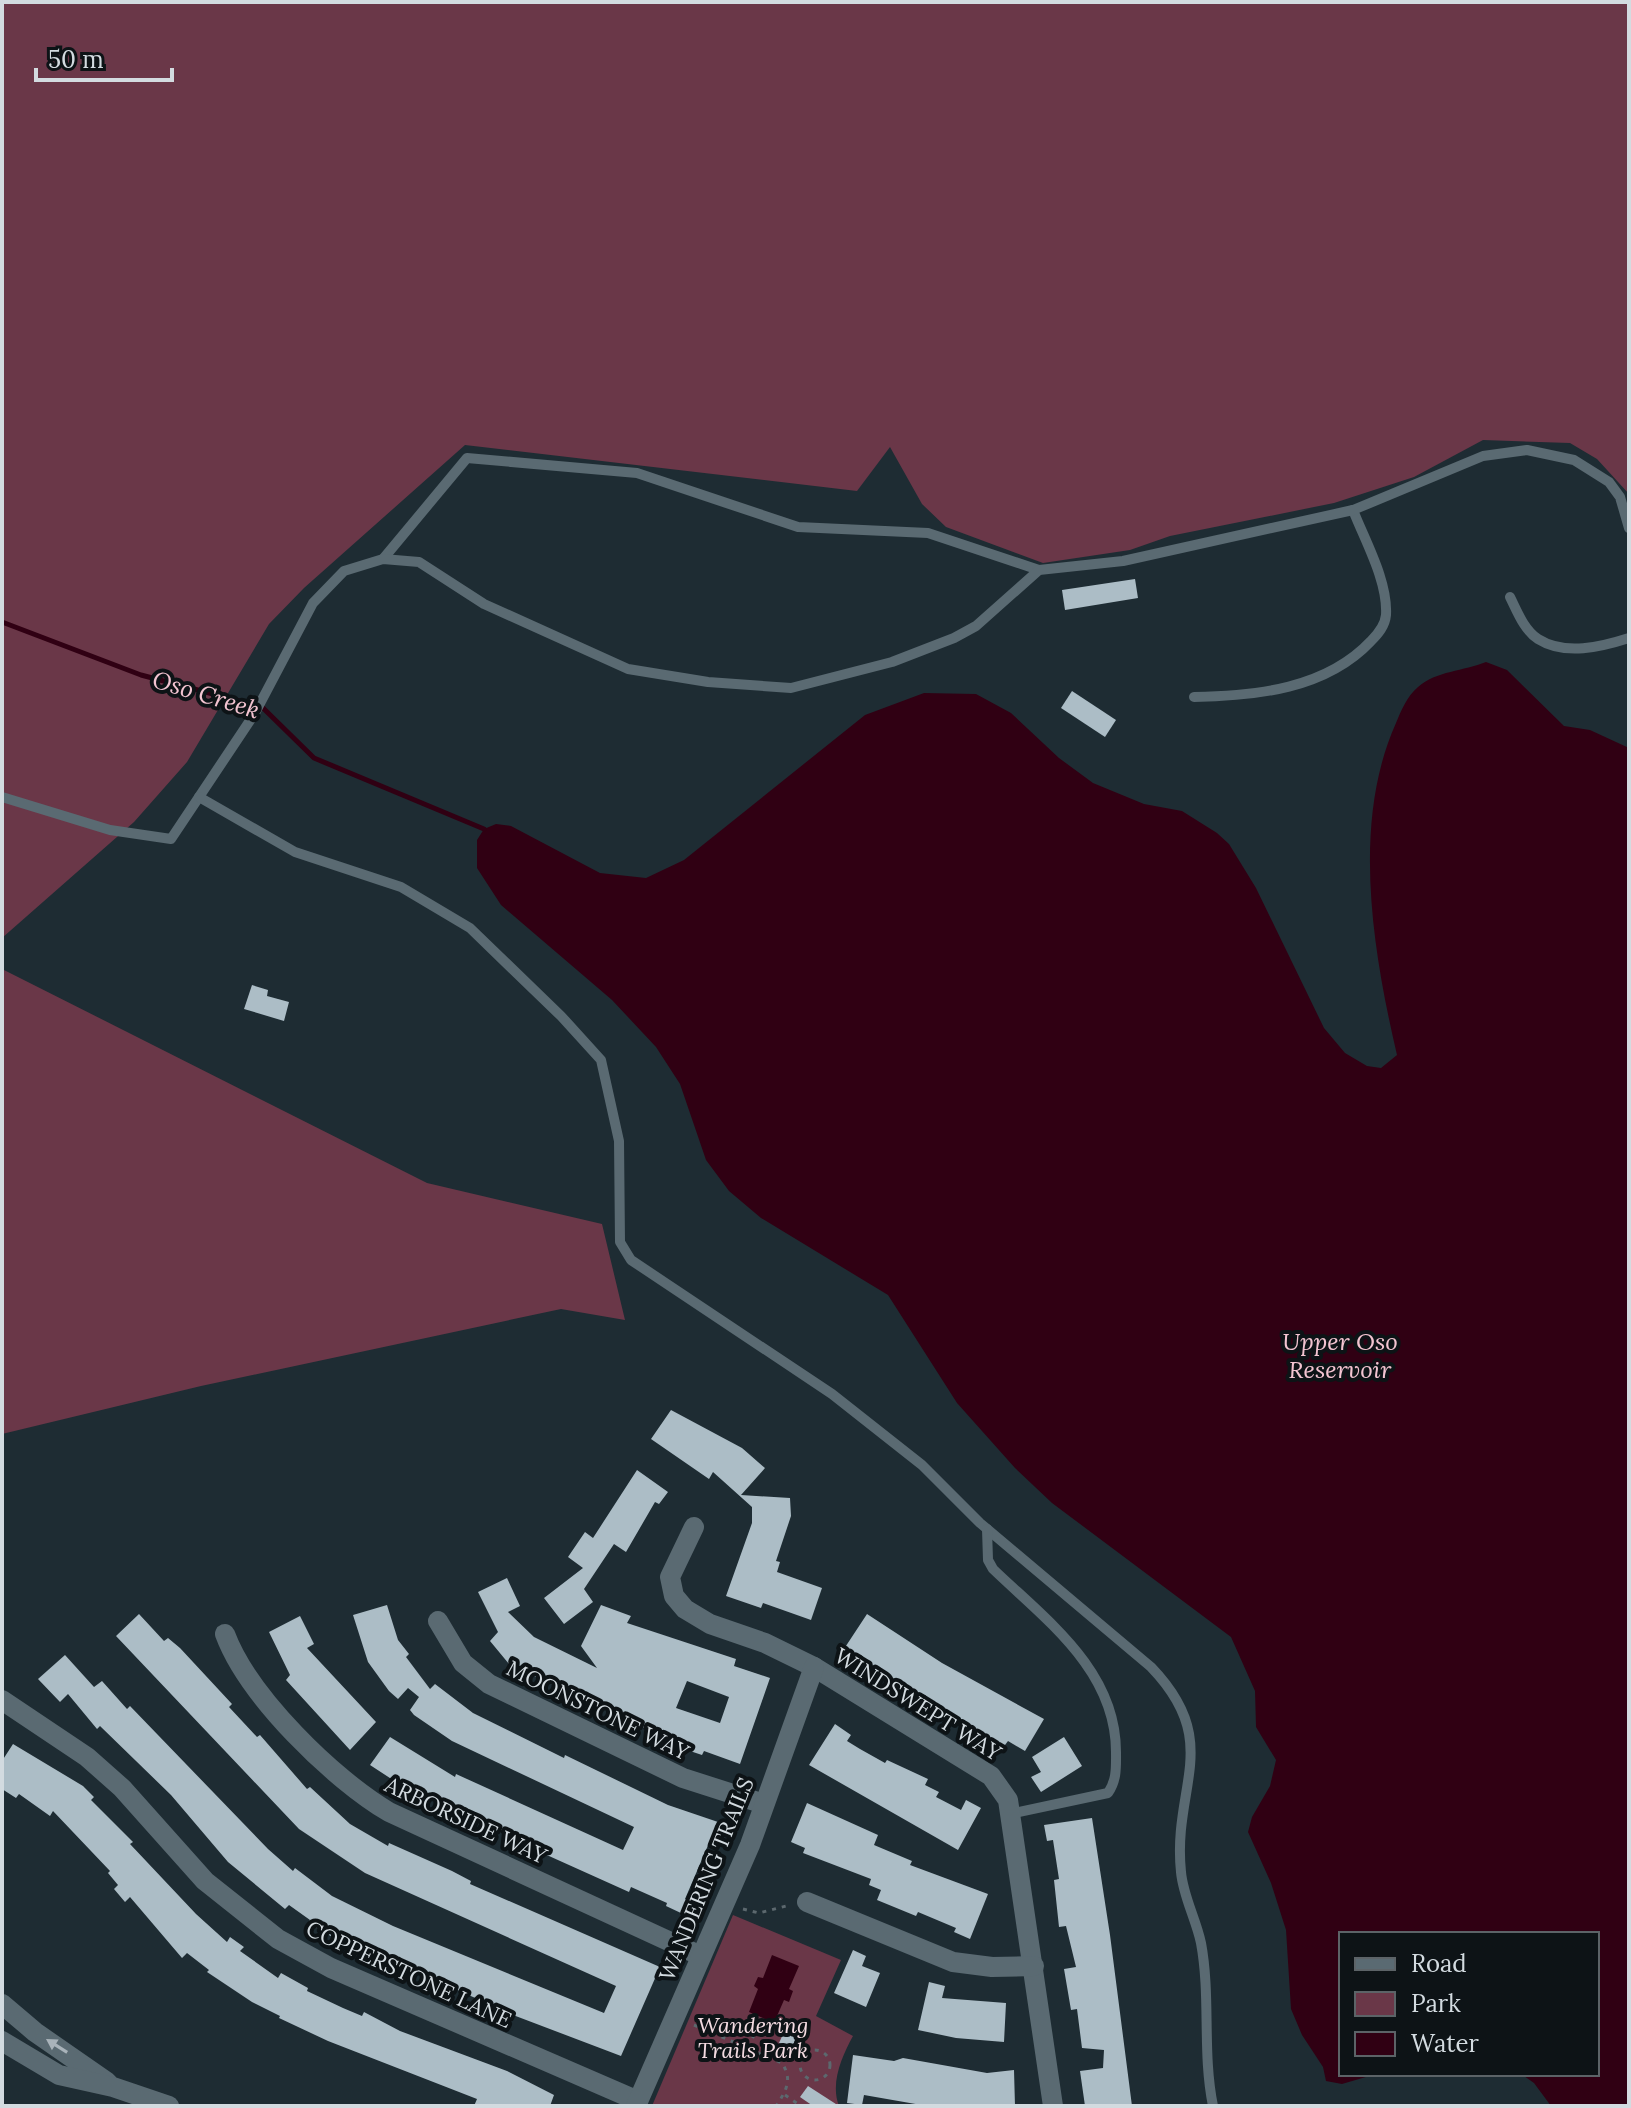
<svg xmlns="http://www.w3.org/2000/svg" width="1631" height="2108" viewBox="0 0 1631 2108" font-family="Lora,serif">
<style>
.green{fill:#6a3748}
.water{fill:#300013}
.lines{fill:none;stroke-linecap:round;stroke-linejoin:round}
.stream{stroke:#300013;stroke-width:5}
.building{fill:#acbdc6;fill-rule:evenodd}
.path{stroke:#5c686e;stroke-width:3;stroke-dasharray:4 6;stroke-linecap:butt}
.service{stroke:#5a6a72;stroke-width:10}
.minor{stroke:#5a6a72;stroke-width:20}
.tertiary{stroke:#5a6a72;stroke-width:20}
.oneway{fill:#a9b3ba}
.labels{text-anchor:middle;stroke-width:8;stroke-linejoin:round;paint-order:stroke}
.street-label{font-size:22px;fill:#d3dbe0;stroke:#0d1316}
.park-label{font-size:22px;font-style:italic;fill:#f4dce2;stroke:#0d1316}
.water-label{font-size:24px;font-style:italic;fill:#f3c4d1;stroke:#0d1316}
</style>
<rect width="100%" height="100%" fill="#1e2c33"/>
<!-- green -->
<g class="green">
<path d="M2,2h1627v492l-32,-35 -27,-16 -87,-3 -69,37 -80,26 -164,33 -40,14 -87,13 -97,-36 -24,-23 -32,-57 -33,44 -392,-46 -161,143 -35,36 -82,138 -53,60 -132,116z"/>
<path d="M2,969l425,214 175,41 23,96 -64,-11 -360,77 -199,48z"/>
<path d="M733,1915l108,45 -25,56 37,20c-11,20 -23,47 -14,70h-187z"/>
</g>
<!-- water -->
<g class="water">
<path d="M1486,662l21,8 57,56 26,4 39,18v1358h-78l-17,-23 -13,-9h76v-140h-256v140h35l-34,10 -16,-3 -3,-14 -21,-32 -11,-26 -5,-79 -15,-47 -23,-51 4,-15 18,-31 6,-26 -20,-33 -1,-36 -24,-54 -179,-134 -37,-35 -58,-65 -69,-108 -127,-77 -32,-27 -23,-31 -26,-76 -24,-37 -44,-47 -111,-95 -24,-37v-28l7,-11 12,-5 15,2 89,47 46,5 38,-18 181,-145 59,-22 52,1 35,19 48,45 34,25 51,21 38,7 35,22 12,11 27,44 68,140 21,25 22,13 14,2 16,-13c-24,-103 -46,-232 -1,-332 5,-12 11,-27 22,-36 18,-16 46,-16 68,-25z"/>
<path d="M772,1955l27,11 -10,23 4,2 -4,11 -5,-2 -10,23 -25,-11 9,-23 -4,-3 4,-9 5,1z"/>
</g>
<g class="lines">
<!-- stream -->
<path class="stream" d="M2,622l139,53 121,32 52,51 170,71"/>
</g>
<!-- building -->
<g class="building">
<path d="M1135,579l3,19 -73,12 -3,-20z"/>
<path d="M1072,691l44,29 -11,17 -44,-29z"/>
<path d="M252,985l16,5 -1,6 22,6 -5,19 -40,-12z"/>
<path d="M671,1410l71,38 23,20 -24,27 49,3 1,18 -15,45 4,1 -3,10 45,16 -11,32 -48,-17 -2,5 -35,-12 26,-73v-16l-39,-35 -4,7 -58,-40z"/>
<path d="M637,1470l31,22 -9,12 -4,-2 -29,50 -12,-8 -30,45 9,13 -29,22 -20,-26 39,-30 -15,-11 17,-25 8,6z"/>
<path d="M507,1578l13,28 -12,6 26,25 63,31 -16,-22 20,-41 30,11 -4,7 109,36 -2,7 36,12 -30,86 -36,-13 -2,4 -30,-10 1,-3 -164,-78 -19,-23 8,-9 -20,-40zM687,1681l42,16 -9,26 -44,-15z"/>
<path d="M387,1605l11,35 11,14 -3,3 24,32 5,-5 38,29 91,45 1,-3 103,50 50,17 -33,77 4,2 -6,13 -17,-8 1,-3 -36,-16 -2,5 -100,-45 1,-4 -37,-17 -2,4 -32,-15 1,-3 -39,-18 -2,3 -49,-32 20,-28 65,40 1,-3 167,76 11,-23 -182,-86 -38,-26 -4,-5 9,-13 -11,-9 -10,11 -9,-8 -21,-29 -15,-47z"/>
<path d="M139,1614l25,27 4,-3 12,10 52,56 -3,3 28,30 3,-2 47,54 3,-2 40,37 38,22 1,-3 63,28 19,10 -1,3 190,83 -39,89 -108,-41 -104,-47 -61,-22 -40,-23 2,-3 -21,-15 -4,4 -57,-47 -57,-67 -71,-69 -3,3 -29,-35 -8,8 -22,-23 27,-24 29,32 8,-6 25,28 3,-3 138,143 25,22 2,-3 37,28 61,30 211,87 12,-27 -251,-113 -66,-44 -183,-193z"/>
<path d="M867,1614l75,49 102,56 -19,32 -17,-10 -6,8 -36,-21 2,-5 -33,-19 -2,5 -28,-13 -17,-12 3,-5 -32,-22 -5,7 -14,-9z"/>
<path d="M300,1616l14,28 -7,4 69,74 -26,28 -64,-70 4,-5 -21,-43z"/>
<path d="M835,1724l16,11 -4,6 13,8 25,14 2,-3 41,19 -3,6 14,7 -3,5 25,13 5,-10 15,8 -23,42 -149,-85z"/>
<path d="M1064,1737l18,29 -41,26 -10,-15 10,-5 -9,-15z"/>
<path d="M13,1744l70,42 11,11 -3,3 42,42 -3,2 66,70 31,28 3,-5 14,10 -4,4 38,27 3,-5 27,15 -1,3 36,17 19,8 2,-4 36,19 107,40 47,24 -4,11h-76l3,-7 -149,-58 -49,-23 1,-2 -28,-14 -45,-30 2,-2 -22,-17 -5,5 -52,-61 -5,5 -11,-13 4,-4 -10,-12 2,-2 -57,-60 -3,5 -31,-22 -3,4 -14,-9v-28z"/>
<path d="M807,1803l71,32 -4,10 38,16 -2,4 78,29 -18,45 -16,-7 2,-4 -38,-16 -2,4 -39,-16 4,-10 -12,-5 2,-6 -68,-26 2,-5 -14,-6z"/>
<path d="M1092,1818l18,117 22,171h-47l-5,-35 23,-3 1,-18 -22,-2 -5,-39 -6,1 -7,-41 12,-2 -10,-41 -7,1 -5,-47 5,-1 -6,-39 -6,1 -3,-16z"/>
<path d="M853,1950l13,6 -4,10 18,7 -14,34 -32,-14z"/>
<path d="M929,1982l16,4 -3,12 64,5 -2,39 -48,-4 -38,-8z"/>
<path d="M788,2023l18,8 -8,20 -19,-8z"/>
<path d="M853,2055l41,6 9,-3 84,15 27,-3 1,36h-88l-63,-11 -2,10 -15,-2z"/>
<path d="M808,2086l31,20h-26l-13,-9z"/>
</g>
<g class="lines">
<!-- path -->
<g class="path">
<path d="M743,1909l16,4 31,-8"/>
<path d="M694,2025l88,38c11,17 4,28 -6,43"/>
<path d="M748,2047l7,-14"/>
<circle cx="815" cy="2065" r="15"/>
<path d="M785,2095l16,11"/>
</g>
<!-- service -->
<g class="service">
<path d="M383,559l84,-101 170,15 161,54 130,6 111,37"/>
<path d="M1510,597c7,14 14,33 28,42 27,17 63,8 91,-1"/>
<path d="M1194,697c62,-1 132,-8 177,-56 7,-7 14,-15 15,-26 2,-34 -21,-74 -33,-105"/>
<path d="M2,797l108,33 61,9 84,-126 58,-110 31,-32 39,-12 36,3 65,42 144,65 80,13 83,6 101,-26 62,-24 22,-12 63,-56 84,-9 230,-51 130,-54 44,-6 47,10 35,22 11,15 9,31"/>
<path d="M199,797l96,55 106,35 69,41 91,88 40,44 18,81 1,101 11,18 201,134 90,71 58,58 171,144c73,76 21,119 30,205 2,24 15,47 20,71 10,54 1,109 12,163"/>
<path d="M987,1529l1,31 5,9c53,51 123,101 123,183 0,15 1,28 -8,41l-98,21"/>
</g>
<!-- minor -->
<g class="minor">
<path d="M694,1527l-24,50 4,19 11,13 25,15 55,19 49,24 177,109 17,24 45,306"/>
<path d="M438,1621l25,42 26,21 194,94 81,26"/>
<path d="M225,1634c23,62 108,145 164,178l312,144"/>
<path d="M2,1700l85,57 35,31 83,93 73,58 53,29 307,133"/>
<path d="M807,1902l146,60 39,5 42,-1"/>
</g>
<!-- tertiary -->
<g class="tertiary">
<path d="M2,2004l33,28 72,50"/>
<path d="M2,2041l57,34 54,12 56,19"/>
<path d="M636,2106l114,-261 64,-178"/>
</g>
</g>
<!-- one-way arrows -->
<defs><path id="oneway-solid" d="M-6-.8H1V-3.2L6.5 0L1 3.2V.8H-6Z" transform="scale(2)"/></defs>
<use class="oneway" href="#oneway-solid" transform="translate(57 2046) rotate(-148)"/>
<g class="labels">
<!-- street labels -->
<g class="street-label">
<text transform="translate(918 1704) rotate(32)" y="8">WINDSWEPT WAY</text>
<text transform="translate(598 1710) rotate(26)" y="8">MOONSTONE WAY</text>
<text transform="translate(466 1820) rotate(25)" y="8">ARBORSIDE WAY</text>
<text transform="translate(706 1879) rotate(-68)" y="8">WANDERING TRAILS</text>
<text transform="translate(409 1974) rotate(25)" y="8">COPPERSTONE LANE</text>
</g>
<!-- park labels -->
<g class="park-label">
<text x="753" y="2033">Wandering<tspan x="753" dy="25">Trails Park</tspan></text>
</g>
<!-- water labels -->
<g class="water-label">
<text transform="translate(206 695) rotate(17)" y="8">Oso Creek</text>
<text x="1340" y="1350">Upper Oso<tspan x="1340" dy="28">Reservoir</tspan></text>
</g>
</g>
<!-- border -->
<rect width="1631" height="2108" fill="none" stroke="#d3dbe0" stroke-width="8"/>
<!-- legend -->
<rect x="1339" y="1932" width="260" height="144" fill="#0d1316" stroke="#5c6367" stroke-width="2"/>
<rect x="1355" y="1958" width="40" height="12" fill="#5a6a72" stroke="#5c6367" stroke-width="2"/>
<text x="1411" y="1972" font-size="24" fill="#d3dbe0">Road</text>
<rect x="1355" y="1992" width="40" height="24" fill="#6a3748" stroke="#5c6367" stroke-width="2"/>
<text x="1411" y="2012" font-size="24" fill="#d3dbe0">Park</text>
<rect x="1355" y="2032" width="40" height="24" fill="#300013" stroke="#5c6367" stroke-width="2"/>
<text x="1411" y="2052" font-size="24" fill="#d3dbe0">Water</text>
<!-- scale -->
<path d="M36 68v12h136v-12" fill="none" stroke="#d3dbe0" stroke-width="4"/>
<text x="48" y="68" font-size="24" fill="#d3dbe0" stroke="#0d1316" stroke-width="6" paint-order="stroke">50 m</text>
</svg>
